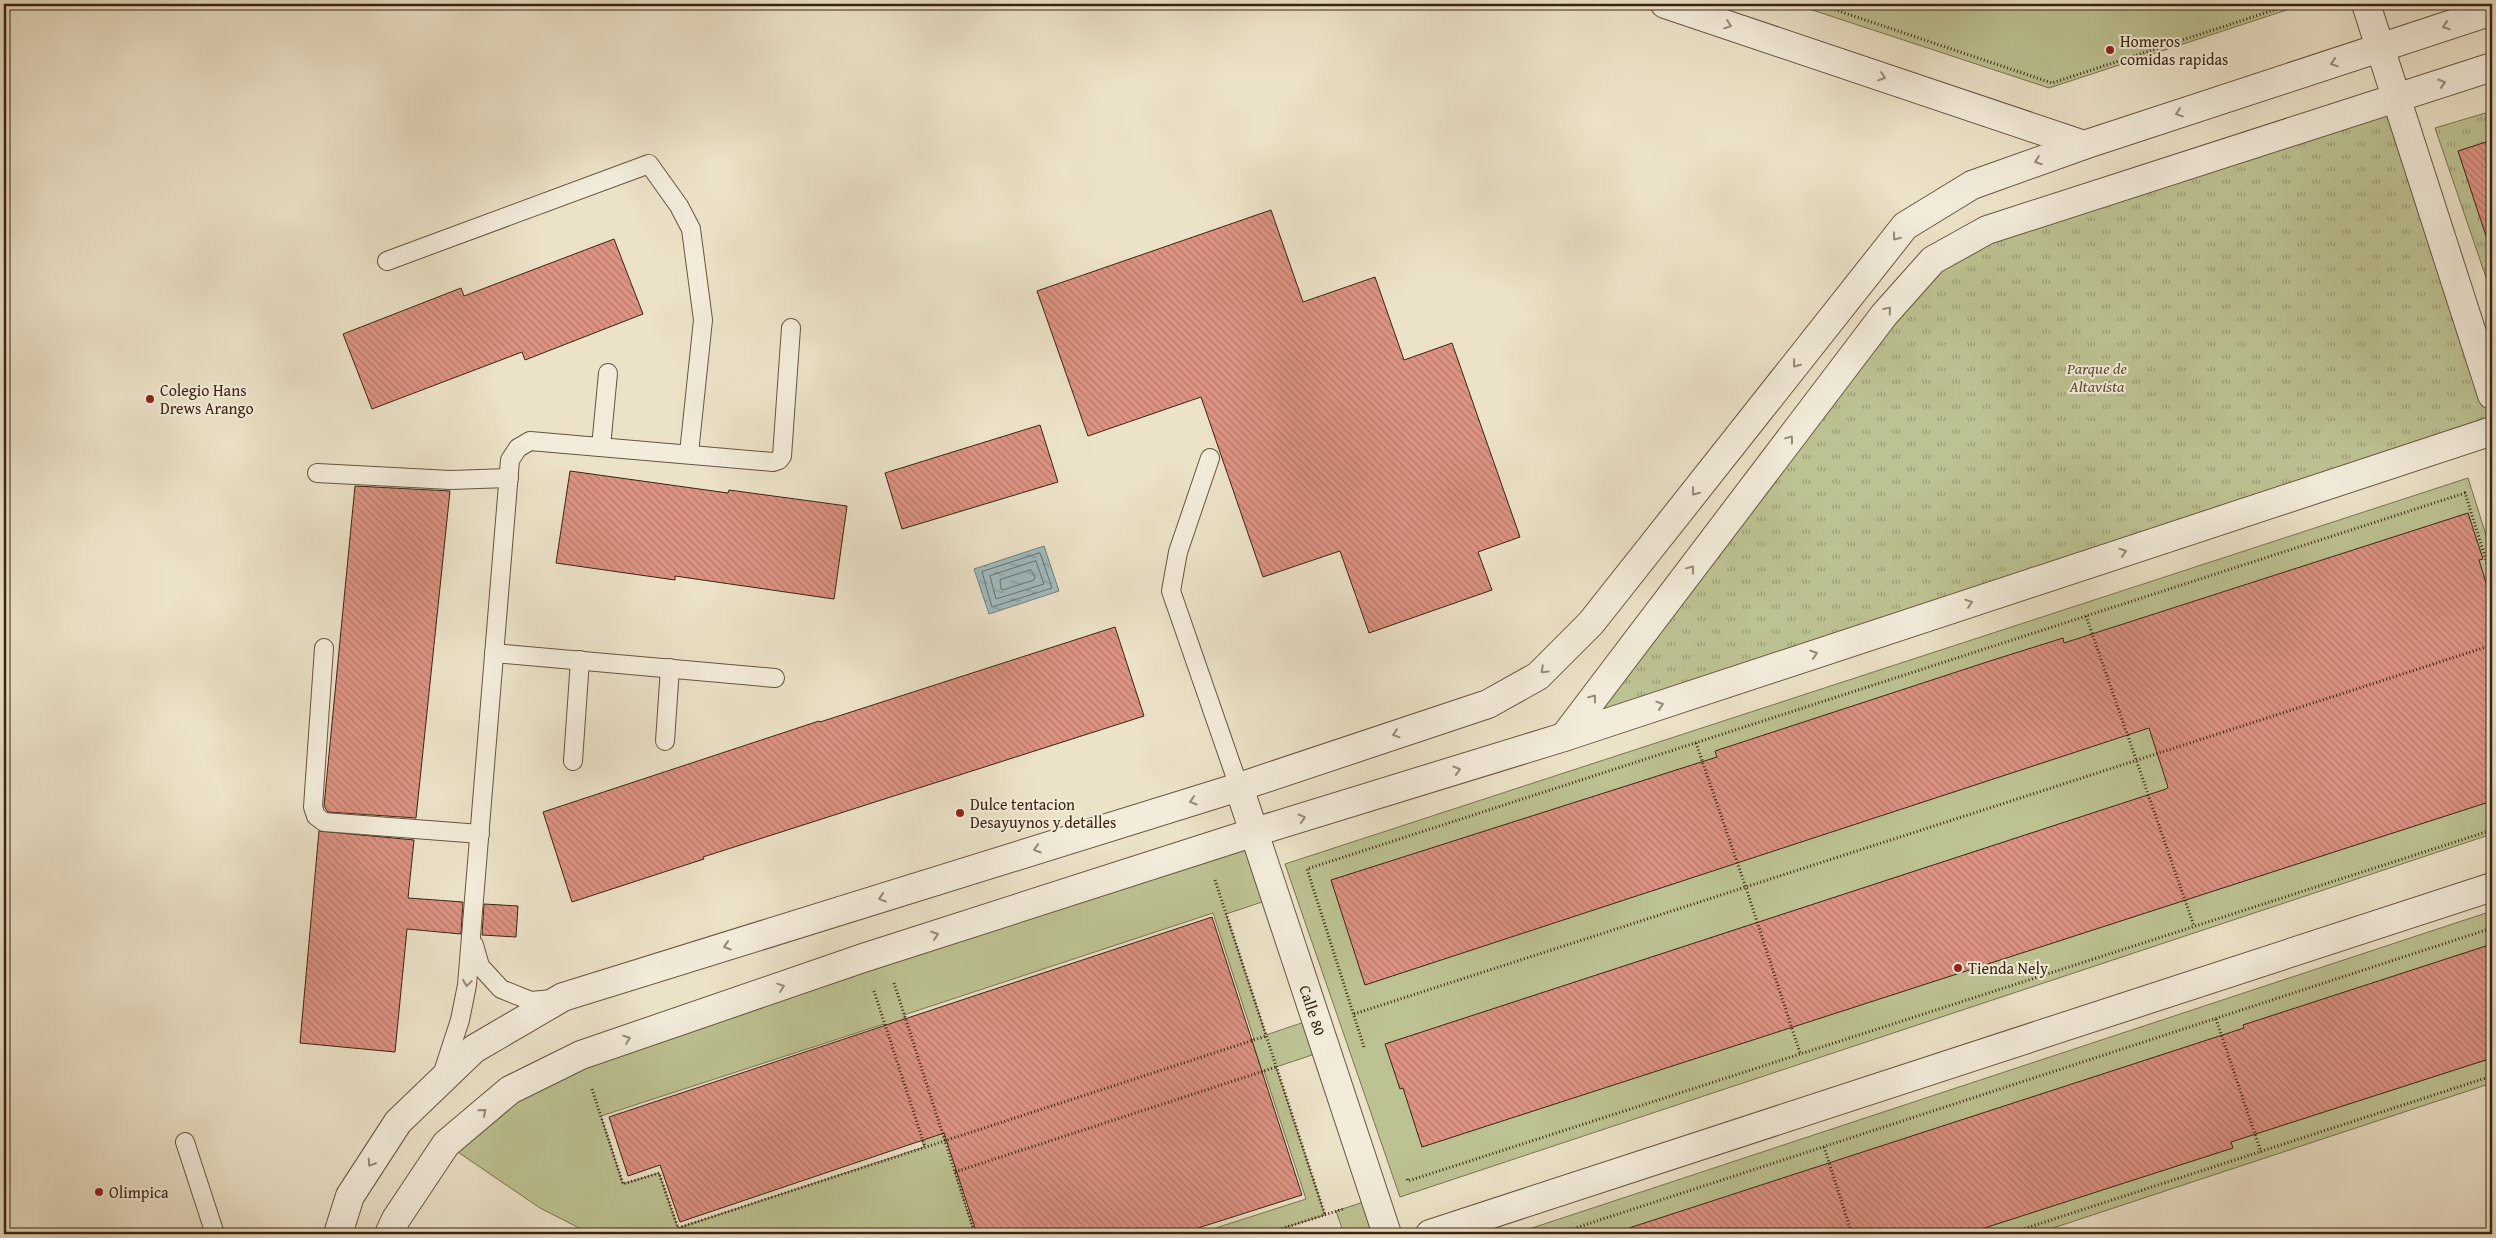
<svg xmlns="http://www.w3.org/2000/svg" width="2496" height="1238" viewBox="0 0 2496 1238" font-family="'Gentium Book Plus',serif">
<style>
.green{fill:#bdc292;stroke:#7c7352;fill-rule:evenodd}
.park{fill:url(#park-tufts);stroke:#7c7352}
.water{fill:url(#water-ripples);stroke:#767f7b}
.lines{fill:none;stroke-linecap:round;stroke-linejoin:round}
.shore{stroke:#6c7069;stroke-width:1}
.building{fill:url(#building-back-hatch);stroke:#3a2411}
.lane-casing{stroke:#66543f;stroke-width:20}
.street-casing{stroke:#66543f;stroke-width:30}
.path{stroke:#3a2411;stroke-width:3;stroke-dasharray:1 2.5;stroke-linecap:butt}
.lane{stroke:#f3ecdb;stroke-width:18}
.street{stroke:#f3ecdb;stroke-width:28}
.oneway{stroke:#968876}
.poi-dot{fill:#8f2418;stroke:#f3ecdb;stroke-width:2}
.labels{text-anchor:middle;stroke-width:4;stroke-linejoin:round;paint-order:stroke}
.poi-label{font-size:16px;fill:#3a2411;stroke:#f3ecdb;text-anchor:start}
.park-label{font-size:16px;font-style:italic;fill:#5b4c31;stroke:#f3ecdb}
.street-label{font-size:16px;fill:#3a2411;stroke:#f3ecdb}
</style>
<defs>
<pattern id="park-tufts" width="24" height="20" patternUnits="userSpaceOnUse" patternTransform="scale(1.25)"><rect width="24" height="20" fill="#bdc292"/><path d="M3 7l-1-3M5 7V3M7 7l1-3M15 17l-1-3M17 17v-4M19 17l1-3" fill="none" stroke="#9b9d76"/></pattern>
<pattern id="water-ripples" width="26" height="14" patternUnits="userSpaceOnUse" patternTransform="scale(1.25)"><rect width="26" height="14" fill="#9ebbc1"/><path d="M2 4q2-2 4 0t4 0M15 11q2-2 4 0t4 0" fill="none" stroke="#82989b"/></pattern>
<pattern id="building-back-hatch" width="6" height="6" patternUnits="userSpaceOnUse" patternTransform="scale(1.25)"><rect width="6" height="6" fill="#de9383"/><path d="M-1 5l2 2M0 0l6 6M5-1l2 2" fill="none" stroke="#b5786a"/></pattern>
</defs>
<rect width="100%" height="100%" fill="#ece2c8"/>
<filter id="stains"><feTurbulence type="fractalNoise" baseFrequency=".004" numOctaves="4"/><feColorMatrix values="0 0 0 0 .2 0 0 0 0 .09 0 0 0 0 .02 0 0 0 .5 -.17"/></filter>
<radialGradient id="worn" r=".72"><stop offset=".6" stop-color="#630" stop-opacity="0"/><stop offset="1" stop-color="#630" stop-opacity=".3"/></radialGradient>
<!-- green -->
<g class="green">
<path d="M1794,4h511l-256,84z"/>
<path d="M2468,478l24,76v280l-1092,363 -115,-333z"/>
<path d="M1255,832l22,65 -51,17 40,121 50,-17 11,32 -51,17 49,148 -60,19h-68l109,-35 -42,-128 -309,101 20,62h-384l-51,-26 -94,-64 64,-54zM1213,913l41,126 -309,102 -41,-126zM884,1024l40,123 -246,81 -19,-55 -36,11 -22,-68z"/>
<path d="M2492,911v172l-457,151h-521z"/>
<path d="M1376,1198l11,36h-43l-8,-23z"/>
</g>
<!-- park -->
<g class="park">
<path d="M2396,98l96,297v36l-928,306 369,-477z"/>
<path d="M2492,111v184l-57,-167z"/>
</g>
<!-- water -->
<path class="water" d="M1044,546l15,45 -70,23 -15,-45z"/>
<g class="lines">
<!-- shore -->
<g class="shore">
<path d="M1040,553l12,35 -60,19 -10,-35z"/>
<path d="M1036,561l8,23 -48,15 -6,-23z"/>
<path d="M1031,570l4,7 -1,3 -31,10 -2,-1 -1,-9z"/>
</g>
</g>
<!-- building -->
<g class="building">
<path d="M2492,140v95l-6,1 -28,-85z"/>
<path d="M1271,210l32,92 72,-25 29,83 48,-17 68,194 -42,15 14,38 -123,43 -29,-82 -77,26 -62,-180 -113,39 -51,-145z"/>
<path d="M614,239l29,75 -118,46 -3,-8 -150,57 -29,-75 118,-46 3,8z"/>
<path d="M1040,425l18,57 -156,47 -17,-56z"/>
<path d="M570,471l158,22 1,-3 118,16 -13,93 -159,-23v4l-119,-17z"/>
<path d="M355,486l95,5 -34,327 -88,-6 -4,-6z"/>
<path d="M2468,513l15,46 -4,1 13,42v199l-1070,346 -19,-59 -3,1 -15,-45 781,-255 2,-2 -19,-59 -784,257 -34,-105 386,-123 -2,-6 278,-91 70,-22 1,5z"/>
<path d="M1115,627l29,89 -441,141 1,2 -132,43 -29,-90 276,-91 1,1z"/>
<path d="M319,831l95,9 -6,58 55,4 -2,32 -54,-5 -12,123 -95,-9z"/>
<path d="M484,904l34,2 -2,31 -34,-2z"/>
<path d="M1212,917l90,278 -123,39h-202l-33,-101 -264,89 -20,-57 -32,11 -19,-59z"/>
<path d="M2492,944v114l-261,84 2,6 -267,86h-336l-1,-6 615,-200 -1,-3z"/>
</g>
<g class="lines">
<!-- lane casing -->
<g class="lane-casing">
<g id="lane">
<path d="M387,261l262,-97 30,42 12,23 12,91 -14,133"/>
<path d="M601,447l7,-74"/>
<path d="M1210,458l-32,94 -7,39 68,196"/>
<path d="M317,473l133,7 59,-2"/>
<path d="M324,648l-11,159 3,9 8,6 156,12"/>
<path d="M494,653l281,25"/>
<path d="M665,741l5,-73"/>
<path d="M573,761l7,-101"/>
<path d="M474,945l6,21 21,23 30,12 21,-2"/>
<path d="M442,1075l18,-55 7,-35 43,-525 8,-12 12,-7 243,21 6,-2 3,-4 9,-128"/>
<path d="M185,1142l30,92"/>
</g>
</g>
<!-- street casing -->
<g class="street-casing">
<g id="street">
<path d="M1665,4l419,141"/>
<path d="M2366,4l126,391"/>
<path d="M1564,737l320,-422 49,-55 54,-30 505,-163"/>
<path id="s1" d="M1239,787l148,447"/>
<path d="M338,1234l12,-38 48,-74 76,-73 89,-52 676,-210 249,-83 50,-28 53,-53 314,-397 67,-41 112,-40 408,-134"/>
<path d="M389,1234l7,-15 50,-75 64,-54 71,-35 282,-97 392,-126 309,-95 928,-306"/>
<path d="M1430,1234l1062,-347"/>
</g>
</g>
<!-- path -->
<g class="path">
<path d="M1818,4l234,79 240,-79"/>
<path d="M4,218l5,14 -5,8"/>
<path d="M2086,616l108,310"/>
<path d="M1696,743l50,145 54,165"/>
<path d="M1215,880l110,335"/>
<path d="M894,983l81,251"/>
<path d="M874,991l51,156"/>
<path d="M1354,1014l1138,-369"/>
<path d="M2216,1019l45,133"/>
<path d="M1364,1047l-57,-178 1158,-376 27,86"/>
<path d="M592,1089l31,95 36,-11 19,55 588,-192"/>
<path d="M1824,1147l28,87"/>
<path d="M955,1172l321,-105"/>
<path d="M1407,1179l1,2 1084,-351"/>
<path d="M1265,1234l78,-25"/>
<path d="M1557,1234l935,-306"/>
<path d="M2008,1234l484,-158"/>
</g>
<!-- lane -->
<use href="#lane" class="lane"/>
<!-- street -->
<use href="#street" class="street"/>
</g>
<!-- one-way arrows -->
<defs><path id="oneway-chevron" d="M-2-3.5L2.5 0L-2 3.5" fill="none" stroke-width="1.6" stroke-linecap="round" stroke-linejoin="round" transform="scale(1.25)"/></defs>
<g class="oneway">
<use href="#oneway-chevron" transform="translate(1728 25) rotate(19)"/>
<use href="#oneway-chevron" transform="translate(2446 26) rotate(162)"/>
<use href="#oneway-chevron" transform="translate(2334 63) rotate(162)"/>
<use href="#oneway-chevron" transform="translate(1882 77) rotate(19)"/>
<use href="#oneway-chevron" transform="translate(2442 83) rotate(-17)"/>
<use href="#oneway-chevron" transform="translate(2179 113) rotate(162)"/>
<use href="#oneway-chevron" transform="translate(2038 161) rotate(160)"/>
<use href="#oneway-chevron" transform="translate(1896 237) rotate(128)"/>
<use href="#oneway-chevron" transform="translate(1888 310) rotate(-49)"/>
<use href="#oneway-chevron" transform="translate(1796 364) rotate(128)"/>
<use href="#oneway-chevron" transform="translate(1790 439) rotate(-53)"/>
<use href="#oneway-chevron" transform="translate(1695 492) rotate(128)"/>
<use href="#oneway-chevron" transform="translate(2123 552) rotate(-18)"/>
<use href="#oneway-chevron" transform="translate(1691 569) rotate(-53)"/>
<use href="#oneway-chevron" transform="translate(1969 603) rotate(-18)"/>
<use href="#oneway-chevron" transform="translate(1814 654) rotate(-18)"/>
<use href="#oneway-chevron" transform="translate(1544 670) rotate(136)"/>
<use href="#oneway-chevron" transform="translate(1593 698) rotate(-53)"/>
<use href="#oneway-chevron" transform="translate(1660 705) rotate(-18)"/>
<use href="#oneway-chevron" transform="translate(1396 734) rotate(162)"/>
<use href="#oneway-chevron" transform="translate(1457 770) rotate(-17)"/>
<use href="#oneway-chevron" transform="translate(1193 801) rotate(163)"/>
<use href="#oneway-chevron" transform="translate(1302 818) rotate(-17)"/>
<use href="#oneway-chevron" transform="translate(1037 849) rotate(163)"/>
<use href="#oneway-chevron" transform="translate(882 898) rotate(163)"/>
<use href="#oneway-chevron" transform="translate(935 935) rotate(-18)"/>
<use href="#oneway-chevron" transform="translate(727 946) rotate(163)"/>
<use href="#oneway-chevron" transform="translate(467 983) rotate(98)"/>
<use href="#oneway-chevron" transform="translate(781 987) rotate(-19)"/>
<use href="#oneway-chevron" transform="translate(627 1039) rotate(-19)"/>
<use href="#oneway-chevron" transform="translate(483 1112) rotate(-40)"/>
<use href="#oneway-chevron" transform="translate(371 1163) rotate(123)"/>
</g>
<!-- markers -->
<g class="poi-dot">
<circle cx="2110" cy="50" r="5"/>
<circle cx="150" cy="399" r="5"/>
<circle cx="960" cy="813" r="5"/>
<circle cx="1958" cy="968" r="5"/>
<circle cx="99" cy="1192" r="5"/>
</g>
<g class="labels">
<!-- poi labels -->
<g class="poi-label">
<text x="2120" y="47">Homeros<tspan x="2120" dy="18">comidas rapidas</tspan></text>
<text x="160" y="396">Colegio Hans<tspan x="160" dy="18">Drews Arango</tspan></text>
<text x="970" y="810">Dulce tentacion<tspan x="970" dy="18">Desayuynos y detalles</tspan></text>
<text x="1968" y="974">Tienda Nely</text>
<text x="109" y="1198">Olimpica</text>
</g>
<!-- park labels -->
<g class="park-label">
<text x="2097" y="374">Parque de<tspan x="2097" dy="18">Altavista</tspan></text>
</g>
<!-- street labels -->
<g class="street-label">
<text dy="6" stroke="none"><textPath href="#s1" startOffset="235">Calle 80</textPath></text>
</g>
</g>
<!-- margin -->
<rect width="2496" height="1238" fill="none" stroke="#ece2c8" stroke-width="20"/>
<rect x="5" y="5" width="2486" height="1228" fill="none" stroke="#3a2411" stroke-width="2.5"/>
<rect x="10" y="10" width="2476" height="1218" fill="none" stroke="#3a2411"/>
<rect width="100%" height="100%" filter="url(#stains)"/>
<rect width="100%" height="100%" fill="url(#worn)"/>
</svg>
